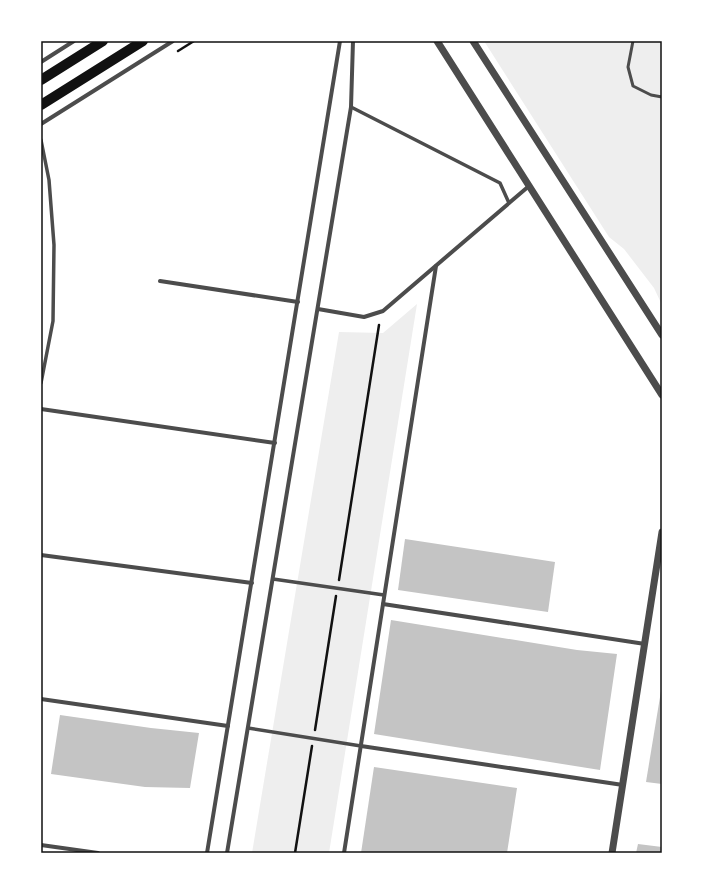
<svg xmlns="http://www.w3.org/2000/svg" width="703" height="894" viewBox="0 0 703 894" font-family="'Roboto Condensed',sans-serif">
<style>
.green{fill:#eee}
.building{fill:#c4c4c4}
.lines{fill:none;stroke-linecap:round;stroke-linejoin:round}
.path{stroke:#111;stroke-width:2.5}
.service{stroke:#4c4c4c;stroke-width:3}
.pedestrian{stroke:#4c4c4c;stroke-width:3.5}
.minor{stroke:#4c4c4c;stroke-width:4}
.tertiary{stroke:#4c4c4c;stroke-width:7}
.primary{stroke:#111;stroke-width:10}
.neatline{fill:none;stroke:#111;stroke-width:1.5}
</style>
<rect width="100%" height="100%" fill="#fff"/>
<!-- green -->
<g class="green">
<path d="M484,41h178v264l-8,-17 -30,-39 -15,-12z"/>
<path d="M417,304l-88,549h-77l87,-521 44,1z"/>
</g>
<!-- building -->
<g class="building">
<path d="M405,539l150,23 -7,50 -150,-22z"/>
<path d="M391,620l186,30 40,4 -17,116 -226,-36z"/>
<path d="M661,691h1v93l-16,-2z"/>
<path d="M60,715l91,13 48,5 -9,55 -45,-1 -94,-13z"/>
<path d="M374,767l143,21 -10,65h-146z"/>
<path d="M638,844l24,3v6h-26z"/>
</g>
<g class="lines">
<!-- path -->
<g class="path">
<path d="M178,51l16,-10"/>
<path d="M339,580l40,-255"/>
<path d="M315,730l21,-134"/>
<path d="M295,853l17,-107"/>
</g>
<!-- service -->
<path class="service" d="M633,41l-5,26 5,19 18,9 11,2"/>
<!-- pedestrian -->
<g class="pedestrian">
<path d="M351,107l149,76 9,20"/>
<path d="M41,140l8,40 5,65 -1,76 -12,62"/>
<path d="M273,579l111,16"/>
<path d="M248,728l113,18"/>
</g>
<!-- minor -->
<g class="minor">
<path d="M41,62l33,-21"/>
<path d="M41,124l132,-83"/>
<path d="M160,281l138,21"/>
<path d="M318,309l46,8 19,-6 146,-125"/>
<path d="M41,409l234,34"/>
<path d="M41,555l211,28"/>
<path d="M383,604l262,40"/>
<path d="M41,699l187,27"/>
<path d="M361,746l262,39"/>
<path d="M41,845l57,8"/>
<path d="M207,853l133,-812"/>
<path d="M227,853l124,-746 2,-66"/>
<path d="M344,853l92,-587"/>
</g>
<!-- tertiary -->
<g class="tertiary">
<path d="M437,41l225,354"/>
<path d="M473,41l189,294"/>
<path d="M612,853l50,-321"/>
</g>
<!-- primary -->
<g class="primary">
<path d="M41,80l62,-39"/>
<path d="M41,105l102,-64"/>
</g>
</g>
<!-- border -->
<rect width="703" height="894" fill="none" stroke="#ffffff" stroke-width="84"/>
<rect x="42" y="42" width="619" height="810" class="neatline"/>
</svg>
